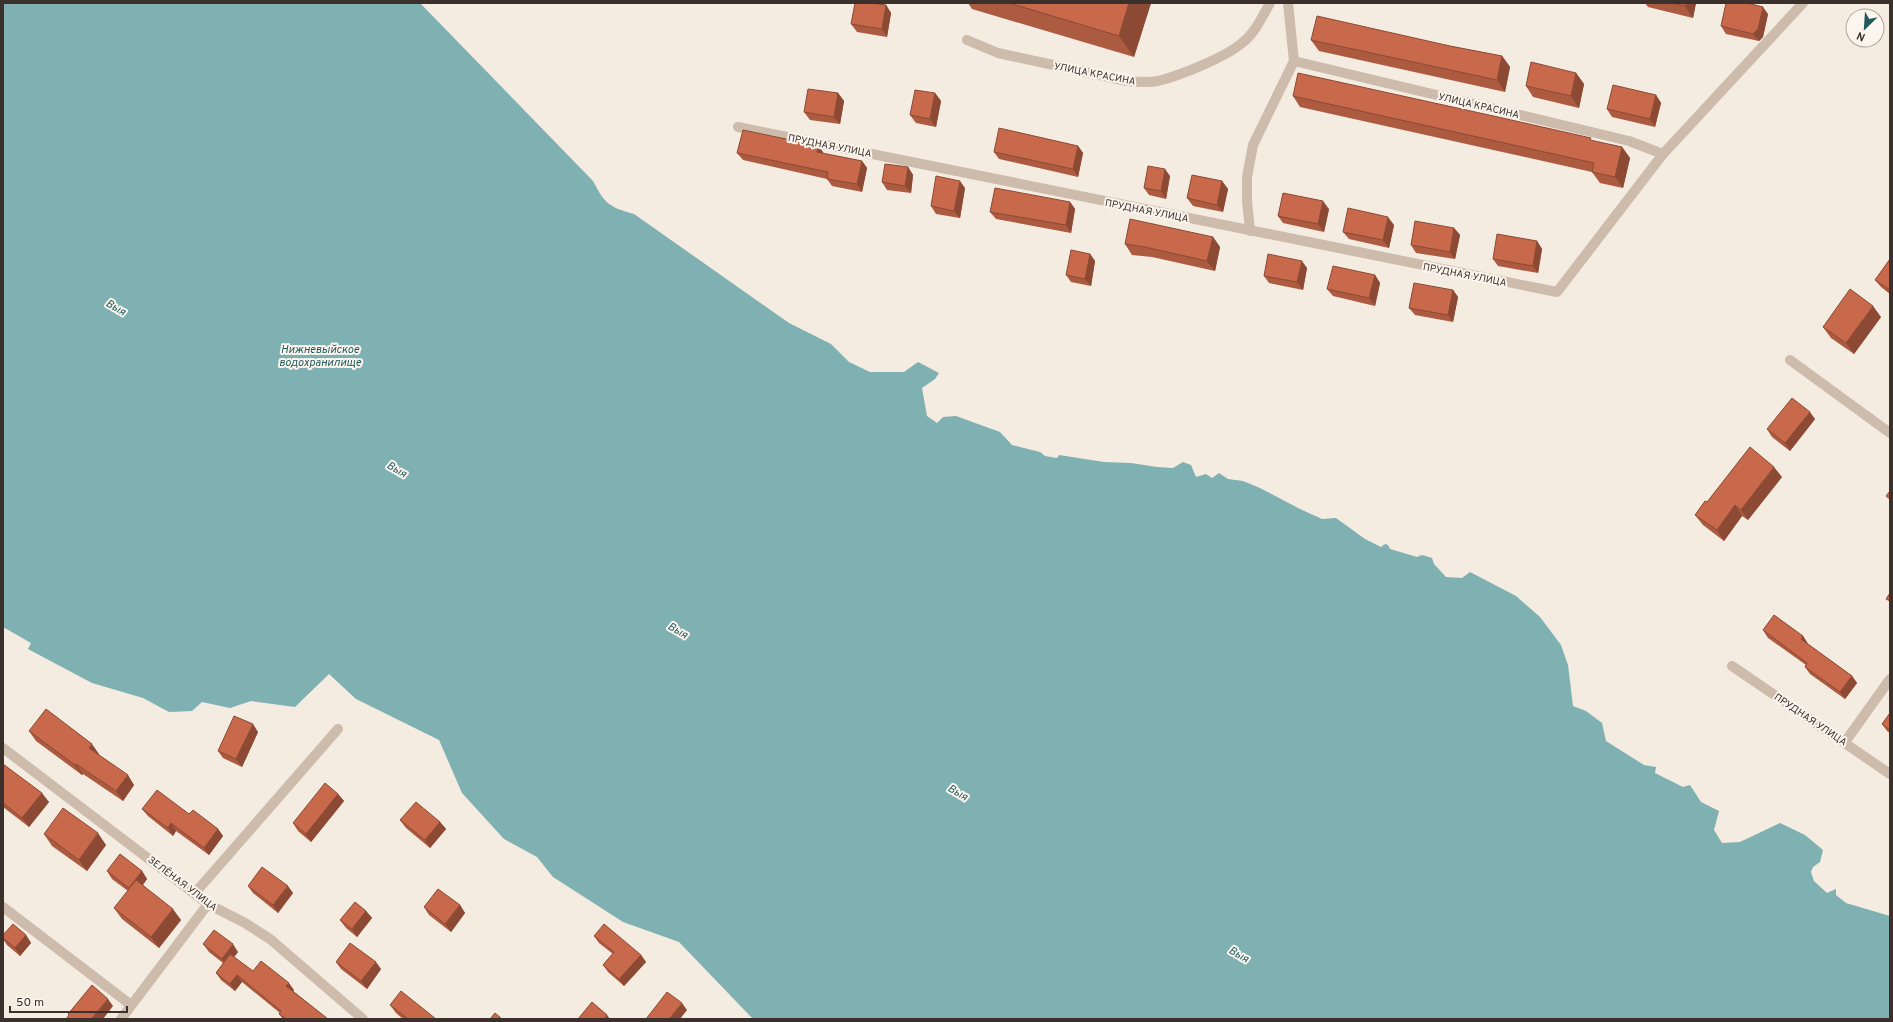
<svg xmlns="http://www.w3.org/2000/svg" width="1893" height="1022" viewBox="0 0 1893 1022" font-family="Overpass,sans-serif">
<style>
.water{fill:#7fb0b2}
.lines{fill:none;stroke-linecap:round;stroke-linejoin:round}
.street{stroke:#cdbbac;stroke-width:10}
.wall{fill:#ac5a40}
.shaded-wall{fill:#8c4a34}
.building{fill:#c8694b;stroke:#8c4a34}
.labels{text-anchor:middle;stroke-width:4;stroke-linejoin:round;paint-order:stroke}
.street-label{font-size:10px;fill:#3b302b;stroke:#fbf5ee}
.water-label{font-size:11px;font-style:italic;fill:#1f5a5e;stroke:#fbf5ee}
</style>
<rect width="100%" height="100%" fill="#f4ebe1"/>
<!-- water -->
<path class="water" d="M3,3h417l173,178c12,23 16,26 41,33l155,109 42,21 18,18 21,10h34l14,-10 21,11 -4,6 -13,9 5,28 10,7 6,-6 13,-1 44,16 12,13 28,7 5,4 12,2 2,-3 45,7 27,1 26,4 16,1 10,-6 8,3 5,12 10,-3 6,4 7,-5 9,6 15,2 17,7 40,21 22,10 14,-1 29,21 16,8 4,-3 3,1 2,4 27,8 5,-2 10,3 2,6 12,13 16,1 8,-6 46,24 24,21 21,28 7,20 5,41 13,5 16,12 4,18 38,24 12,2 -1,6 28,14 7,-2 11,17 18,9 -5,19 8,13 18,-1 40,-19 25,12 18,15 -3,12 -7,5 -2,5 3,9 13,12 9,-4v6l10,8 44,13v103h-1137l-74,-77 -56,-20 -70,-45 -16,-20 -33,-18 -42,-46 -23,-53 -83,-41 -27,-25 -34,33 -44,-6 -21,7 -28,-6 -10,9 -23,1 -26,-14 -51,-15 -64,-34 3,-6 -28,-16z"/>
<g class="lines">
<!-- street -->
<g class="street">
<path d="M967,40l31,13 129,28c11,1 21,2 31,0 21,-5 68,-24 84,-38 13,-10 20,-26 28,-40"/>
<path d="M1294,61l335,80 34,13"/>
<path d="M738,127l819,165 106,-138 140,-151"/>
<path d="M1250,231l-3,-30v-24l6,-32 41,-84 -6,-58"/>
<path d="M1790,360l100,73"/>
<path d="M1732,666l158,108"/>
<path d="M1845,742l45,-63"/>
<path d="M3,748l205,156 37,19 25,16 93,80"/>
<path d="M195,893l143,-164"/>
<path d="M3,907l128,98"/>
<path d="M121,1019l87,-115"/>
</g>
</g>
<!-- wall -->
<g class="wall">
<path d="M968,3h183l-17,54 -162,-48z"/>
<path d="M1645,3h51l-3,15 -45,-11z"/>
<path d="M886,5l5,8 -4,24 -30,-5 -6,-8z"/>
<path d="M1768,14l-5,23 -4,4 -33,-7 -5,-8z"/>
<path d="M1311,40l139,6 52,10 8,11 -5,25 -186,-41z"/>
<path d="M1576,73l8,11 -5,24 -46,-11 -7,-11z"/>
<path d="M838,93l6,8 -4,23 -30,-4 -6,-8z"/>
<path d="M935,93l6,8 -5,26 -20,-4 -6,-8z"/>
<path d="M1656,95l5,8 -6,24 -43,-10 -5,-8z"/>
<path d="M1293,96l300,45 29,6 8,11 -7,30 -23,-5 -8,-11 -292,-65z"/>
<path d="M819,146l5,8 38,7 5,7 -5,24 -30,-6 -5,-7 -84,-19 -6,-7z"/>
<path d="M1078,146l5,7 -5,24 -79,-18 -5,-7z"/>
<path d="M908,167l5,8 -2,18 -24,-3 -5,-8z"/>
<path d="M1170,176l-4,23 -17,-4 -5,-7z"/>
<path d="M1222,181l6,8 -5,23 -30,-6 -6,-8z"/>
<path d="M965,188l-5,30 -24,-4 -5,-8z"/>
<path d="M1070,202l5,7 -4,24 -75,-14 -6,-7z"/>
<path d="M1329,209l-5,23 -41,-9 -5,-7z"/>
<path d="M1394,225l-5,23 -40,-9 -6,-7z"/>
<path d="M1454,228l6,7 -5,24 -39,-6 -5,-8z"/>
<path d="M1213,237l7,10 -5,24 -63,-14 -20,-2 -7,-11z"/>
<path d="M1537,241l5,8 -4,24 -40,-7 -5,-7z"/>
<path d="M1090,254l5,7 -4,25 -20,-4 -5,-7z"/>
<path d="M1890,259v35l-9,-7 -6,-7z"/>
<path d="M1307,268l-4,22 -34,-7 -5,-7z"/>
<path d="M1375,275l5,8 -5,23 -42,-10 -6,-7z"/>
<path d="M1453,290l5,7 -5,25 -38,-7 -6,-7z"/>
<path d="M1881,317l-27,37 -23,-16 -8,-11z"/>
<path d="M1815,419l-25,32 -18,-14 -5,-8z"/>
<path d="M1782,477l-34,43 -6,-4 -18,25 -21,-16 -8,-10 12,-13z"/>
<path d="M1763,630l40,6 5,8 44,32 5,7 -12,16 -35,-25 -5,-7 1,-2 -38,-27z"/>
<path d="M1890,713v20l-3,-2 -5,-7z"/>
<path d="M29,731l70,23h-1l36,31 -11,16 -40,-27 -1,1 -46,-34z"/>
<path d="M258,732l-16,35 -19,-9 -5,-7z"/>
<path d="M3,764l46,38 -20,25 -26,-20z"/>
<path d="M338,794l6,7 -33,41 -13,-11 -5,-8z"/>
<path d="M142,809l47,5 29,15 5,7 -14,19 -33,-24 -3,5 -25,-20z"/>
<path d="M400,820l40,2 6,7 -16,19 -24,-20z"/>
<path d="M44,834l62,11 -19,26 -35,-25z"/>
<path d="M107,871h35l5,8 -4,6 38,35 -22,28 -37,-29 -8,-11 14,-17 -16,-12z"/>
<path d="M248,886l45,7 -15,20 -25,-20z"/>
<path d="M460,905l5,8 -14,19 -22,-17 -5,-8z"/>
<path d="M366,911l6,7 -15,19 -11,-9 -6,-8z"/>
<path d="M3,935h23l5,8 -11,13 -13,-11 -4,-6z"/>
<path d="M594,936l47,19 5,7 -22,24 -16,-14 -5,-7 10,-11 -14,-11z"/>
<path d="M203,944l35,8 -4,5 19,14 41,19 -1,1 35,28h-45l-4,-5 1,-1 -38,-31 -7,9 -14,-11 -5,-7 7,-10 -14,-11z"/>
<path d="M336,962l45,7 -14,20 -26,-20z"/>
<path d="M390,1005l46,14h-33l-7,-6z"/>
</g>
<!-- shaded-wall -->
<g class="shaded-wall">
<path d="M1129,3h22l-17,54 -15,-21z"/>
<path d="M1686,3h10l-3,15 -8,-12z"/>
<path d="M886,5l5,8 -4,24 -5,-8z"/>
<path d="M1763,7l5,7 -5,23 -4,4 -6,-7z"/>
<path d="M1502,56l8,11 -5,25 -8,-12z"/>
<path d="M1576,73l8,11 -5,24 -8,-12z"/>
<path d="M838,93l6,8 -4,23 -6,-7z"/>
<path d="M935,93l6,8 -5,26 -6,-8z"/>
<path d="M1656,95l5,8 -6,24 -5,-8z"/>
<path d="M819,146l5,8 -7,-2z"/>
<path d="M1078,146l5,7 -5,24 -5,-8z"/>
<path d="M1622,147l8,11 -7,30 -8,-11z"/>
<path d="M862,161l5,7 -5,24 -5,-8z"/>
<path d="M908,167l5,8 -2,18 -6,-7z"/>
<path d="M1165,169l5,7 -4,23 -5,-8z"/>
<path d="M960,181l5,7 -5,30 -6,-7z"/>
<path d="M1222,181l6,8 -5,23 -6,-7z"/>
<path d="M1323,201l6,8 -5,23 -6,-8z"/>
<path d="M1070,202l5,7 -4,24 -5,-8z"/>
<path d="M1388,217l6,8 -5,23 -6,-8z"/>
<path d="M1454,228l6,7 -5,24 -5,-7z"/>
<path d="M1213,237l7,10 -5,24 -8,-10z"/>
<path d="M1537,241l5,8 -4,24 -5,-7z"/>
<path d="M1090,254l5,7 -4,25 -6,-7z"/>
<path d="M1302,261l5,7 -4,22 -6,-8z"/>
<path d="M1375,275l5,8 -5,23 -6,-8z"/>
<path d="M1453,290l5,7 -5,25 -5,-7z"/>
<path d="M1873,306l8,11 -27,37 -8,-11z"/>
<path d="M1810,412l5,7 -25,32 -5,-8z"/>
<path d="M1774,467l8,10 -34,43 -7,-10z"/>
<path d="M1735,505l7,11 -18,25 -7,-11z"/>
<path d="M1803,636l5,8 -2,3 -5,-8z"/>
<path d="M1852,676l5,7 -12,16 -5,-7z"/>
<path d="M253,724l5,8 -16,35 -6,-8z"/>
<path d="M92,744l7,10 -3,4 -7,-10z"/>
<path d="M76,764l7,10 -1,1 -7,-10z"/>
<path d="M128,775l6,10 -11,16 -7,-10z"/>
<path d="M42,793l7,9 -20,25 -7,-9z"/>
<path d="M338,794l6,7 -33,41 -5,-8z"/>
<path d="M440,822l6,7 -16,19 -5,-8z"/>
<path d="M171,823l5,8 -3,5 -5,-8z"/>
<path d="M218,829l5,7 -14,19 -5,-7z"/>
<path d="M98,833l8,12 -19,26 -8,-11z"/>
<path d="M142,871l5,8 -12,16 -6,-7z"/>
<path d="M288,886l5,7 -15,20 -5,-8z"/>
<path d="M460,905l5,8 -14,19 -6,-8z"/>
<path d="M173,909l8,11 -22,28 -8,-11z"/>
<path d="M366,911l6,7 -15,19 -5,-8z"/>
<path d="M26,935l5,8 -11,13 -5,-8z"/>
<path d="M233,944l5,8 -11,14 -5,-7z"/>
<path d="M641,955l5,7 -22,24 -5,-7z"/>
<path d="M376,962l5,7 -14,20 -6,-8z"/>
<path d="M237,975l5,7 -7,9 -5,-7z"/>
<path d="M289,983l5,7 -2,3 -6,-7z"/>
<path d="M108,999l5,7 -10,13h-12z"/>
<path d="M682,1003l5,7 -7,9h-11z"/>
<path d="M607,1015l3,4h-6z"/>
</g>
<!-- building -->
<g class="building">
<path d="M855,3h15l16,2 -4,24 -31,-5z"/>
<path d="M1009,3h120l-10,33z"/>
<path d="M1671,3h15l-1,3z"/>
<path d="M1726,3h21l16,4 -5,22 -5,5 -32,-8z"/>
<path d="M1317,16l133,30 52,10 -5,24 -186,-40z"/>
<path d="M1531,62l45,11 -5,23 -45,-10z"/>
<path d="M1298,73l200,44 93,21 -1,2 32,7 -7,30 -23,-5 2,-9 -301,-67z"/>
<path d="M1613,85l43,10 -6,24 -43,-10z"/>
<path d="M808,89l30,4 -4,24 -30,-5z"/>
<path d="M915,90l20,3 -5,26 -20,-4z"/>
<path d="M999,128l79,18 -5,23 -79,-17z"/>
<path d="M743,130l76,16 -2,6 45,9 -5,23 -30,-5 1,-7 -91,-19z"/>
<path d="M885,164l23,3 -3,19 -23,-4z"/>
<path d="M1148,166l17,3 -4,22 -17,-3z"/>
<path d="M1192,175l30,6 -5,24 -30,-7z"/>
<path d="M936,176l24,5 -6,30 -23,-5z"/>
<path d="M995,188l75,14 -4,23 -76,-13z"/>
<path d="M1283,193l40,8 -5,23 -40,-8z"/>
<path d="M1348,208l40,9 -5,23 -40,-8z"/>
<path d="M1130,219l83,18 -6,24 -62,-14 -20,-3z"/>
<path d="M1415,221l39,7 -4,24 -39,-7z"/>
<path d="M1497,234l40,7 -4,25 -40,-7z"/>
<path d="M1071,250l19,4 -5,25 -19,-4z"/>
<path d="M1268,254l34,7 -5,21 -33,-6z"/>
<path d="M1890,259v31l-15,-10z"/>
<path d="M1333,266l42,9 -6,23 -42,-9z"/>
<path d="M1414,283l39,7 -5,25 -39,-7z"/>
<path d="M1850,289l23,17 -27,37 -23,-16z"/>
<path d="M1792,398l18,14 -25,31 -18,-14z"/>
<path d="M1750,447l24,20 -33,43 -6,-5 -18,25 -22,-15 10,-14 2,1z"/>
<path d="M1890,491v8l-4,-3z"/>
<path d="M1890,593v8l-4,-2z"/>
<path d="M1774,615l29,21 -2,3 51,37 -12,16 -35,-25 2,-4 -44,-33z"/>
<path d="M46,709l46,35 -3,4 39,27 -12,16 -40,-27 -1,1 -46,-34z"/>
<path d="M1890,713v17l-8,-6z"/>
<path d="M234,716l19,8 -17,35 -18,-8z"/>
<path d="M3,764l39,29 -20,25 -19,-15z"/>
<path d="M325,783l13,11 -32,40 -13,-11z"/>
<path d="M157,790l32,24 4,-4 25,19 -14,19 -33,-25 -3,5 -26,-19z"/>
<path d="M416,802l24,20 -15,18 -25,-20z"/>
<path d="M63,808l35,25 -19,27 -35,-26z"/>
<path d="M120,854l22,17 -13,17 -22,-17z"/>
<path d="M262,867l26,19 -15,19 -25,-19z"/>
<path d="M136,880l37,29 -22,28 -37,-29z"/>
<path d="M438,889l22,16 -15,19 -21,-17z"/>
<path d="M355,902l11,9 -14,18 -12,-9z"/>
<path d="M13,924l13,11 -11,13 -12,-10v-3z"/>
<path d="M604,924l37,31 -22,24 -16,-14 11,-13 -20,-16z"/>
<path d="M214,930l19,14 -11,15 -19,-15z"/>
<path d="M350,943l26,19 -15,19 -25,-19z"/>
<path d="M230,954l23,17 8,-10 28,22 -3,3 42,33h-42l-7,-5 2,-3 -44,-36 -7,9 -14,-11z"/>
<path d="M92,985l16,14 -17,20h-25l3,-4 -1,-1z"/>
<path d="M401,991l35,28h-28l-18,-14z"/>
<path d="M667,992l15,11 -13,16h-23z"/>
<path d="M592,1002l15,13 -3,4h-26z"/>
<path d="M495,1013l7,6h-12z"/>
</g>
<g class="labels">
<!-- street labels -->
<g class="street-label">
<text transform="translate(1095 73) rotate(11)" y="4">УЛИЦА КРАСИНА</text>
<text transform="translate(1479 105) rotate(13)" y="4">УЛИЦА КРАСИНА</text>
<text transform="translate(830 145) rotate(11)" y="4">ПРУДНАЯ УЛИЦА</text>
<text transform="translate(1147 210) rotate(11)" y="4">ПРУДНАЯ УЛИЦА</text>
<text transform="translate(1465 274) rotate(11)" y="4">ПРУДНАЯ УЛИЦА</text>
<text transform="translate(1811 719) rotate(34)" y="4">ПРУДНАЯ УЛИЦА</text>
<text transform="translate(183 883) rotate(37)" y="4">ЗЕЛЁНАЯ УЛИЦА</text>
</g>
<!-- water labels -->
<g class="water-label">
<text transform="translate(116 307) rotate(30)" y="4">Выя</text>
<text x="320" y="353">Нижневыйское<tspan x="320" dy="13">водохранилище</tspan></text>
<text transform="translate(397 469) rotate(30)" y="4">Выя</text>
<text transform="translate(678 630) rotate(30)" y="4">Выя</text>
<text transform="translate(958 792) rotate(30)" y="4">Выя</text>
<text transform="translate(1239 954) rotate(30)" y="4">Выя</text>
</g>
</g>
<!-- border -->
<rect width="1893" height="1022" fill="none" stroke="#3b302b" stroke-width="8"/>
<!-- north arrow -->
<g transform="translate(1865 28) rotate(205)"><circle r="19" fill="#fbf5ee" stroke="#aea6a0"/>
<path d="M0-3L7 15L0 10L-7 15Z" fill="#1f5a5e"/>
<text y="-6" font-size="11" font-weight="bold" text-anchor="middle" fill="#3b302b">N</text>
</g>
<!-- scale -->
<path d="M10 1006v6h117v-6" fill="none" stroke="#3b302b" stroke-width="2"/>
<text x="16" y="1006" font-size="12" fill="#3b302b" stroke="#fbf5ee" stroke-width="3" paint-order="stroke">50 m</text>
</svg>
